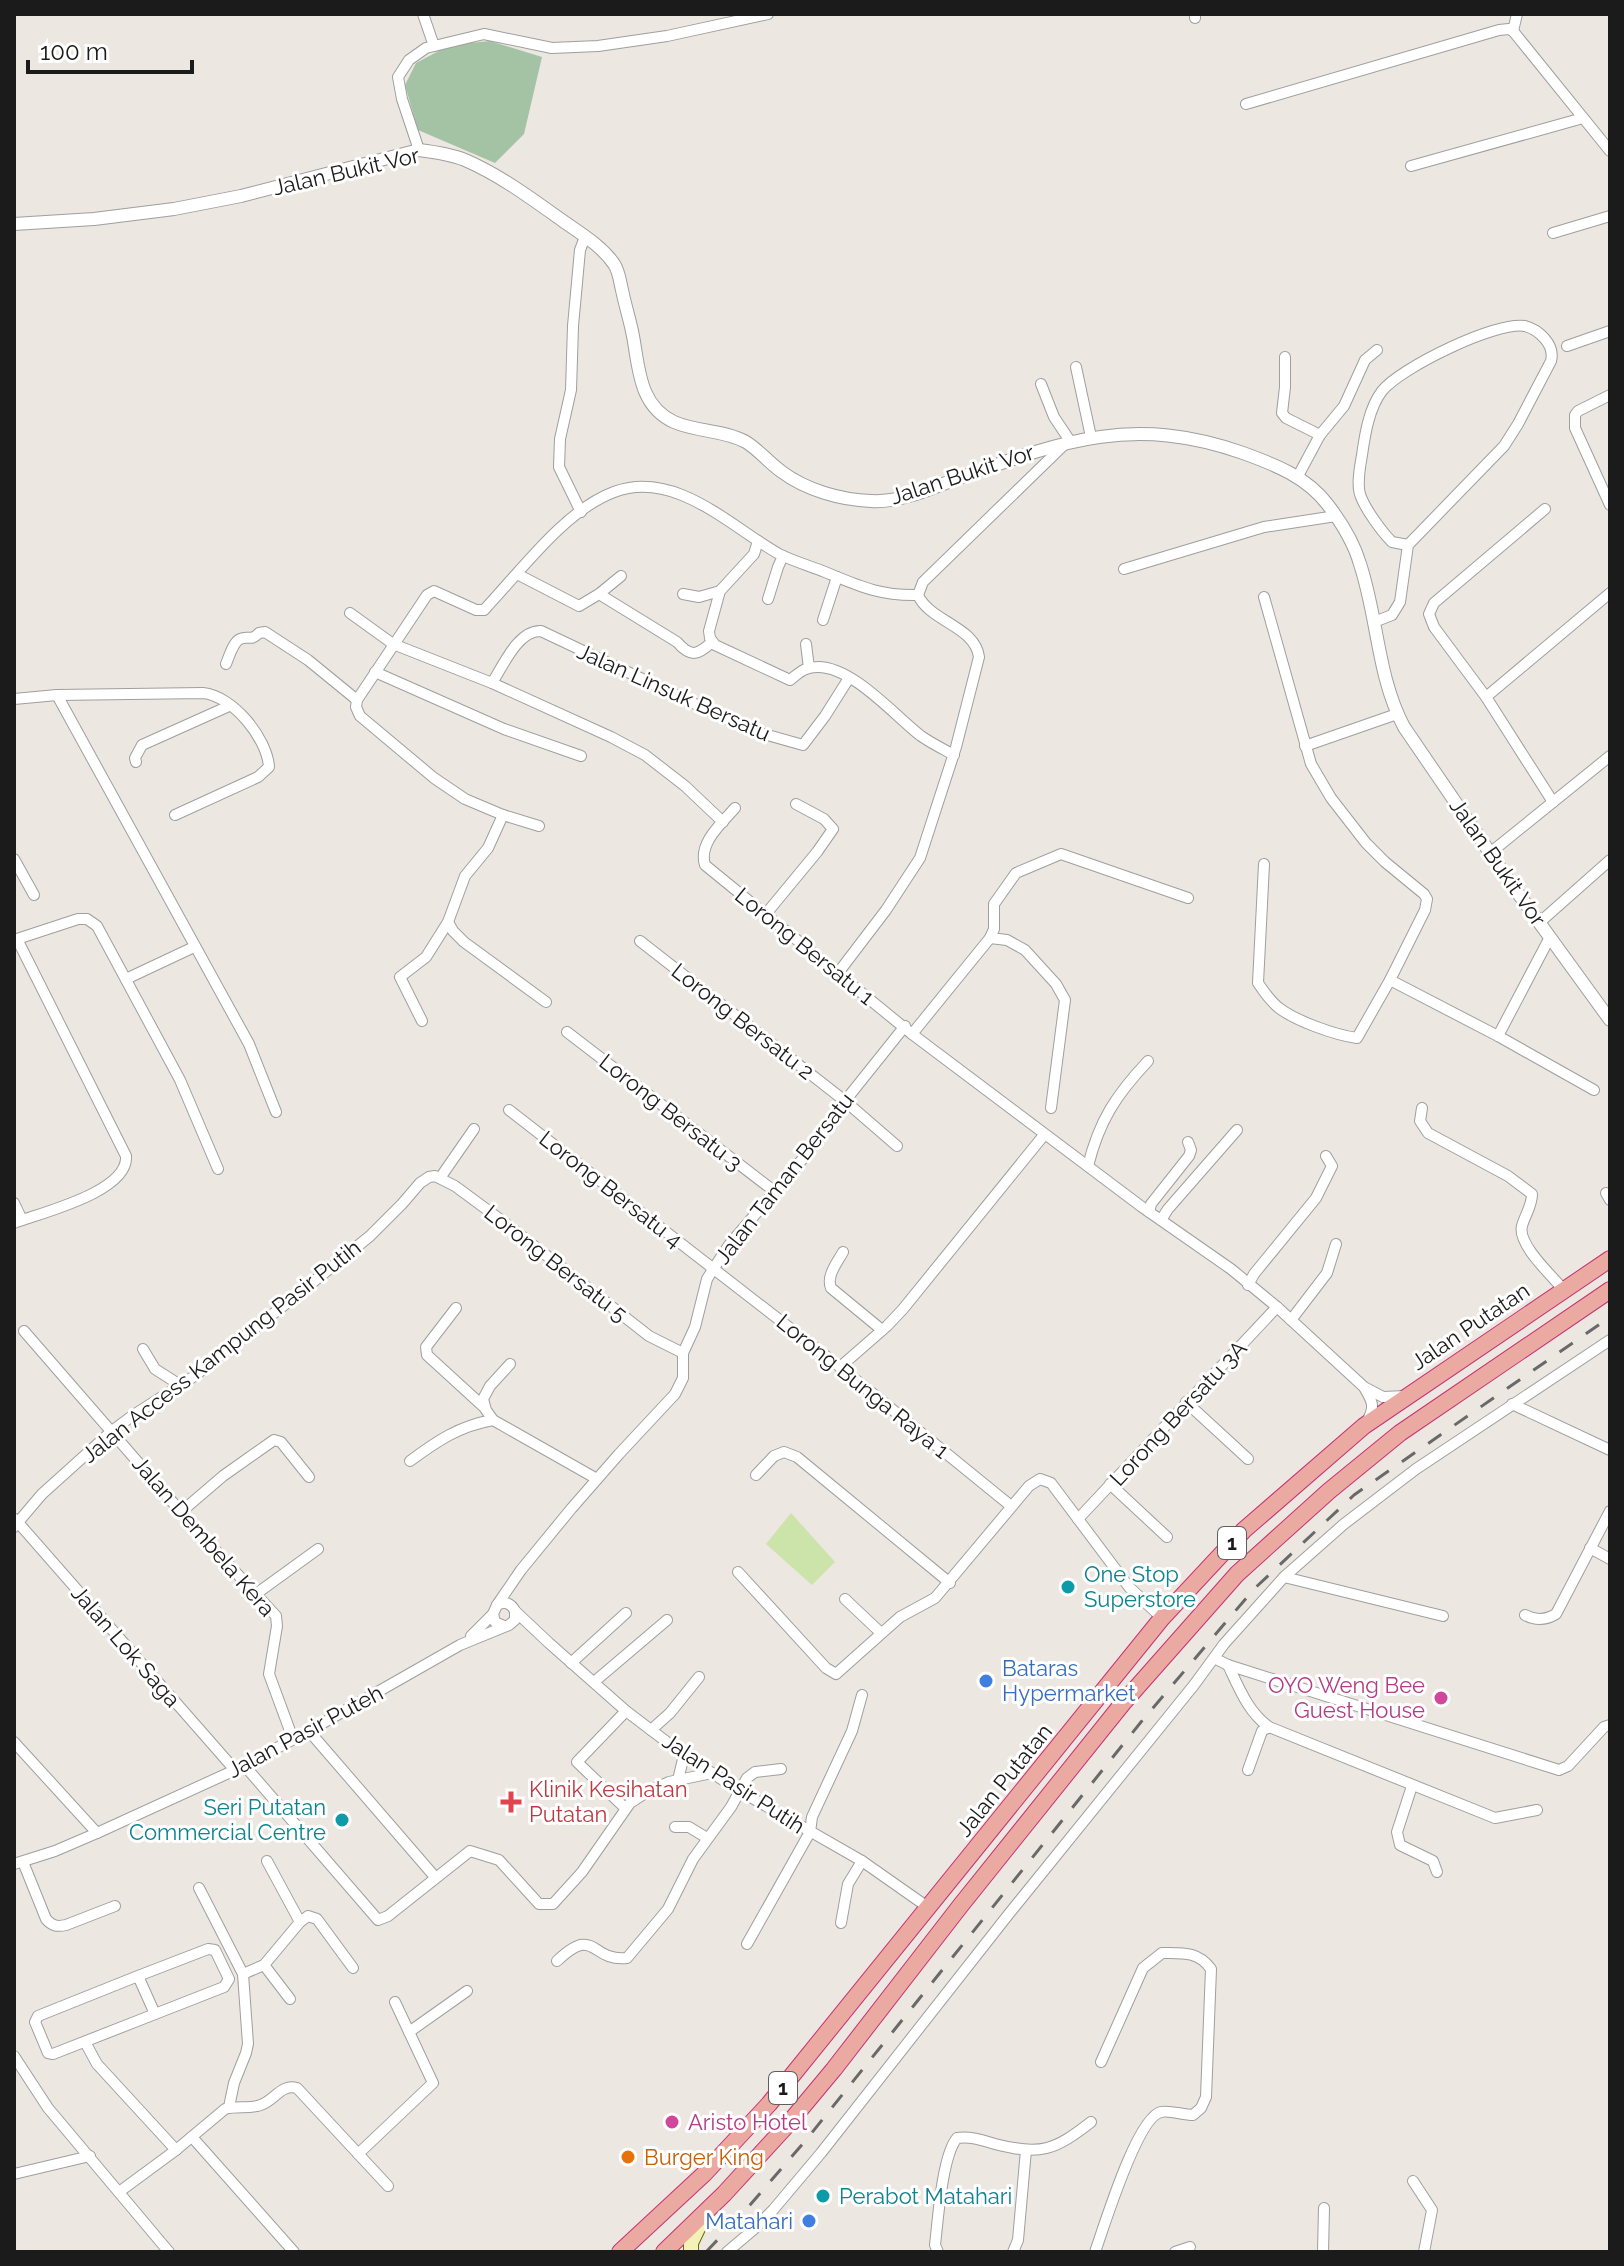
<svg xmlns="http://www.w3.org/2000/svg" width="1624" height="2266" viewBox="0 0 1624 2266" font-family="Raleway,sans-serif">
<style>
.grass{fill:#cce3aa}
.cemetery{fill:#a4c3a5}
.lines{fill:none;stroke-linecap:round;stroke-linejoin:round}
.minor-casing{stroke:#9f9f9f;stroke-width:12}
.tertiary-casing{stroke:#9f9f9f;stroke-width:14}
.secondary-casing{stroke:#67680c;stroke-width:16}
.trunk-casing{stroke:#c83074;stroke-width:18}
.minor{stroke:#fff;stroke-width:10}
.tertiary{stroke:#fff;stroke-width:12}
.secondary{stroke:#f4f1b7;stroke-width:14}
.trunk{stroke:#eaaaa2;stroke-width:16}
.rail{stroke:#696969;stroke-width:3;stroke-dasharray:16 16;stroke-linecap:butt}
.culture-dot{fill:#0f9aa8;stroke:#fff;stroke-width:3}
.shop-dot{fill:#3f7fe0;stroke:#fff;stroke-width:3}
.hotel-dot{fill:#d1479c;stroke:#fff;stroke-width:3}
.health-dot{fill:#e0444e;stroke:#fff;stroke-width:3}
.food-dot{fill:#e8710a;stroke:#fff;stroke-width:3}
.labels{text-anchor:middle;stroke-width:6;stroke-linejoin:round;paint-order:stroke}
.shield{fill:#fff;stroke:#5f5f5f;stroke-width:2}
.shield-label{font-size:20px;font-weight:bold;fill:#1b1b1b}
.street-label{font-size:22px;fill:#1b1b1b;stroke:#fff}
.culture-label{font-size:22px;fill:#0d838f;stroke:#fff;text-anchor:start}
.shop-label{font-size:22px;fill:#366cbe;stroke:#fff;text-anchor:start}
.hotel-label{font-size:22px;fill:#b23c85;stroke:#fff;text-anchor:end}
.health-label{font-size:22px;fill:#be3a42;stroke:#fff;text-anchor:start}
.food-label{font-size:22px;fill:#c56008;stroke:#fff;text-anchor:start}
</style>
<rect width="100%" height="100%" fill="#ece7e1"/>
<!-- grass -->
<path class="grass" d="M791,1513l44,49 -23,23 -46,-41z"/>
<!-- cemetery -->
<path class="cemetery" d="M490,41l52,16 -18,77 -29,29 -77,-33 -13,-45 11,-22 34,-18z"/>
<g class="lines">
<!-- minor casing -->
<g class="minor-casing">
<g id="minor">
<path d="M423,14l11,32"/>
<path d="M1195,14v4"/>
<path d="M1513,31l97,120"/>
<path d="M1513,31l4,-17"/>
<path d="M1246,104l253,-74 10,-1 4,2"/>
<path d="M419,150l-17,-51 -4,-22 11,-17 17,-12 58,-14 68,14 46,-2 69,-10 101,-22"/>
<path d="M1411,166l172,-48"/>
<path d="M1553,233l57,-17"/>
<path d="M1567,346l43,-15"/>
<path d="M1285,357v30l-3,26 4,5 34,17"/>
<path d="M1076,367l15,70"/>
<path d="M1041,384l13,33 16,24"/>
<path d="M1610,395l-32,16 -3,4v13l35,77"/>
<path d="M1298,476l22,-41 24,-29 21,-46 12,-10"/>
<path d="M1545,509l-111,94 -5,11 5,13 52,70 67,105"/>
<path d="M581,512l-22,-45 1,-28 11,-49 2,-64 7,-76 5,-13"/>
<path d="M758,541l-4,13 -34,37 -11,40 1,7 5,7 75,35c9,-7 14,-13 27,-13 35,-1 77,48 104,69 10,7 22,13 33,19"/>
<path d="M1124,569l140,-42 72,-11"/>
<path d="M517,574l62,32 20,-12 22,-18"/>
<path d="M599,594l78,48c14,16 21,13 35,0"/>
<path d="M683,594l16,3 21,-6"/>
<path d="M1264,597l47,167 20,34 35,45 19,19 39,32 3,5 -2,11 -35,70"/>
<path d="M768,599l10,-32 5,-11"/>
<path d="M350,613l43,31 99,39 119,54 34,18 40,31 38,36"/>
<path d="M823,620l14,-43"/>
<path d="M1374,622l18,-7 8,-13 8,-57 96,-99 14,-22 33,-63c2,-8 0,-15 -6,-22 -5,-6 -12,-11 -20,-13 -29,-5 -125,42 -143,65 -13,17 -17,43 -20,64 -2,12 -6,31 -1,42 5,13 21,35 31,45l16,3"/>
<path d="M806,644l3,24"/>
<path d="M226,664c3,-7 7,-22 14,-25 9,-4 10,3 19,-6l6,-1 43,28 49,40"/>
<path d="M375,672l129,57 77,27"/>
<path d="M492,683c11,-17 26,-53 49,-52l209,99 53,15 22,-29 24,-38"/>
<path d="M57,695l192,349 27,68"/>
<path d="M1486,697l124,-104"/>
<path d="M14,699l43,-4 146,-2c30,3 64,45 66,74l-11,10 -83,38"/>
<path d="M1305,746l92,-32"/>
<path d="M136,762l-1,-4 7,-13 87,-39"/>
<path d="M735,808c-13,15 -37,35 -30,57l207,169 230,173 89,62 46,38 87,80 19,10 23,-1"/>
<path d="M539,826l-36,-11 -38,-16 -31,-21 -74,-62 -4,-9 1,-7 70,-105 7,-4 42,19h8c36,-38 81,-100 130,-118 61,-23 117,35 165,62 14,7 31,12 46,18 34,14 55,24 93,23"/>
<path d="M1490,853l120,-97"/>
<path d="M14,859l20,36"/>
<path d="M1264,864l-6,119c6,9 12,18 21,25 17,13 56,27 78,30l33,-58 108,56 96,54"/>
<path d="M765,915l52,-63 16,-23 -9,-10 -28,-15"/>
<path d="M448,922l5,9 11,11 82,60"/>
<path d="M1540,922l70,-62"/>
<path d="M990,938l17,2 18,10 31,34 9,16 -14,108"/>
<path d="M14,940l64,-21h9l10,7 83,154 38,89"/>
<path d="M640,941l205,160 52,45"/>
<path d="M838,973l48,-63 34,-52 36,-111 23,-90c-4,-31 -49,-35 -61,-62l5,-13 143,-139"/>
<path d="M126,979l68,-32"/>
<path d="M422,1021l-22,-44 26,-20 22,-35 17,-46 23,-28 15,-33"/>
<path d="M567,1032l207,159"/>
<path d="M912,1034l78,-96 4,-9v-25l22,-31 45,-19 127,44"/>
<path d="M1498,1036l52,-99"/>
<path d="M1422,1108l-2,13 8,12 80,43 24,18c0,12 -7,21 -10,32 -5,18 30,50 42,64"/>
<path d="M509,1110l331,257 171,139"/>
<path d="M1088,1166c11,-45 28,-71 60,-105"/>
<path d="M440,1178l34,-49"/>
<path d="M1606,1193l4,7"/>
<path d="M14,1203l8,17"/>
<path d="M1149,1212l2,-8 38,-48 2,-6 -3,-8"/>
<path d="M1161,1220l7,-11 69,-79"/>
<path d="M14,1223c26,-10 115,-31 112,-67l-109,-217"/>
<path d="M843,1252c-6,11 -17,24 -12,36l51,42"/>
<path d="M1248,1285l6,-11 62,-76 16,-32 -6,-10"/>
<path d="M456,1308l-30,39 1,8 58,53"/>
<path d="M1291,1320l36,-47 9,-29"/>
<path d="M24,1331l171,197 81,88 1,10 -8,48 24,65"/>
<path d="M143,1349l12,20 25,16"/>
<path d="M510,1364l-20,22 -7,13 3,11 7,10 104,59"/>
<path d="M840,1367l47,-41 16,-17 141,-174"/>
<path d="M1365,1389c8,13 10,19 2,32"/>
<path d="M1186,1402l62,57"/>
<path d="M1512,1404l98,46"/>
<path d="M410,1461c27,-20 49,-35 83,-41"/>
<path d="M756,1475l18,-19 10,-4 13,5 153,126"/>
<path d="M1110,1484l57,53"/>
<path d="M181,1512l42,-36 51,-36 7,2 28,35"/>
<path d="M15,1519l220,251"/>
<path d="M1078,1519l199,-212"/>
<path d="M14,1527l28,-33 70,-63 20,-15 61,-39 104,-82 73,-59 32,-32 18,-21 9,-6 6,-1 20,10 50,37 144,113 34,17"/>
<path d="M1590,1548l20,11"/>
<path d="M738,1572l88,96 10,6 64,-57 35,-19 94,-112 11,-7 11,4 78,104 33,31"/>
<path d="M1284,1577l159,39"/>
<path d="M256,1594l62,-45"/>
<path d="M845,1599l36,34"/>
<path d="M497,1605l24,-35 50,-61 48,-55 56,-60 8,-16v-25l12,-26 12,-48 7,-11 15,-23 77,-90 39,-54 60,-75"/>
<path d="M515,1611l34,32 77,68 58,44 56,36 122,70 67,47"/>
<path d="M1525,1615c11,6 21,5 31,-1l54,-103"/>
<path d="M471,1636l22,-22"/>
<path d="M1214,1658l14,7 331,105 9,-4 36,-39 6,-2"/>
<path d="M571,1663l55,-50"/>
<path d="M1228,1665c11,23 20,47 41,62l226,91 42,-8"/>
<path d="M594,1682l73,-62"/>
<path d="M651,1730l19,-17 29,-36"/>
<path d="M309,1731l126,146"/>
<path d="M14,1742l83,91"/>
<path d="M244,1765l134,155 10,-4 82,-65 29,9 40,44h14l29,-32 48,-69 17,-11 22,-10 43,-9"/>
<path d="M1248,1770l14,-39 7,-4"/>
<path d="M678,1780l6,-25"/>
<path d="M1412,1786l-15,46 3,13 33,16 4,11"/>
<path d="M625,1808l-48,-46 49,-51"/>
<path d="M675,1827h14l18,11"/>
<path d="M23,1862l23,57c6,7 11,8 20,6l49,-19"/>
<path d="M14,1864l41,-13 42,-18 138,-63 74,-39 151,-86 49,-20 6,-5v-9c-4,-8 -10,-10 -18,-6l-4,9 2,8 9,4"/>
<path d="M199,1888l44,86 5,70 -2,9 -12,30 -5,24"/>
<path d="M300,1922l8,-6 9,3 36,49"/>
<path d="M841,1923l7,-39 14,-23"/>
<path d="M747,1944l63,-112 2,-15 40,-86 10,-36"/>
<path d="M557,1961c39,-37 33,1 70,-3l41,-49 25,-50 38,-52 16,-29 8,-6 26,-3"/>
<path d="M264,1965l26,34"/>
<path d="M243,1974l21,-9 36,-43 -33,-61"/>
<path d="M138,1976l-100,40 -3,6 13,31 5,1c57,-22 114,-45 171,-67l5,-8 -14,-29 -7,-1 -70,27 17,38"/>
<path d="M409,2032l58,-41"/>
<path d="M85,2042l12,22 79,86"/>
<path d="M14,2056l34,52 121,144"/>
<path d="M192,2137l102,115"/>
<path d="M358,2154l75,-71 -38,-81"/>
<path d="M14,2174l76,-18"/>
<path d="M1413,2181l19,29 -8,42"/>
<path d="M119,2192l57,-42 49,-41c12,-4 27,1 38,-5 13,-6 19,-20 34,-16l91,98"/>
<path d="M727,2252l26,-22 20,-20 48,-57 187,-238 186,-230 30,-41 60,-67 60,-53 72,-55 194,-129"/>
<path d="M938,2252l-3,-7c3,-25 7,-89 22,-107 13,-2 25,2 38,6 46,12 60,6 96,-22"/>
<path d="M1013,2252l5,-12 8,-90"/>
<path d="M1095,2252c9,-25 42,-135 66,-140 9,-2 22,3 32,3l8,-7 5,-11 5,-128c-13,-18 -29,-16 -49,-16l-19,15 -42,94"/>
<path d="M1175,2252l15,-5"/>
<path d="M1323,2252l1,-44"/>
</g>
</g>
<!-- tertiary casing -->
<g class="tertiary-casing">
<path id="tertiary" d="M14,224l80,-5 80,-10 67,-13 178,-46c16,2 31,4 46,10 35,15 67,39 98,61 17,12 39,25 51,43 5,7 6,18 8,26 3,15 8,30 11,46 6,32 6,70 41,86 23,10 50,8 72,20 13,8 23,21 36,30 24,18 59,28 89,29 31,2 62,-14 91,-24 103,-37 172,-62 281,-24 33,12 64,24 85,52 13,17 26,38 32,59 18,54 17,112 44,163l108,158 98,135"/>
</g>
<!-- secondary casing -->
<g class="secondary-casing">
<path id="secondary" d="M691,2252v-9l11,-23"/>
</g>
<!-- trunk casing -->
<g class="trunk-casing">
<g id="trunk">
<path d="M620,2252l84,-78 65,-70 393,-486 82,-88 120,-104 246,-167"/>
<path d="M664,2252l60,-58 65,-71 45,-54 127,-164 162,-202 114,-129 92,-83 71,-58 210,-143"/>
</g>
</g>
<!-- minor -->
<use href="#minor" class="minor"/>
<!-- tertiary -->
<use href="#tertiary" class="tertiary"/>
<!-- secondary -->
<use href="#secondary" class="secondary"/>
<!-- trunk -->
<use href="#trunk" class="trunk"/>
<!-- rail -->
<path class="rail" d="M706,2252l38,-40 62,-72 335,-418 113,-133 100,-94 256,-178"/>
</g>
<!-- markers -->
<g class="culture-dot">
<circle cx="1068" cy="1587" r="8"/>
<circle cx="342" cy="1820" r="8"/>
<circle cx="823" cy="2196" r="8"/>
</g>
<g class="shop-dot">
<circle cx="986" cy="1681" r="8"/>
<circle cx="809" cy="2221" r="8"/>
</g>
<g class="hotel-dot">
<circle cx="1441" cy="1698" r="8"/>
<circle cx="672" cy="2122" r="8"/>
</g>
<path class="health-dot" d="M507 1790h8v8h8v8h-8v8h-8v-8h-8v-8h8z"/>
<circle class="food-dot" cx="628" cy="2157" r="8"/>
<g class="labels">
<!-- shield labels -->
<g class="shield">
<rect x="1218" y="1527" width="28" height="32" rx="6"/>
<rect x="769" y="2072" width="28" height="32" rx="6"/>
</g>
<g class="shield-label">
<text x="1232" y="1550">1</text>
<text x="783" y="2095">1</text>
</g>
<!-- street labels -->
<g class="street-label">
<text transform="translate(346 171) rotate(-13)" y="8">Jalan Bukit Vor</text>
<text transform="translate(962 474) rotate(-18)" y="8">Jalan Bukit Vor</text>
<text transform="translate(674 692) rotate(24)" y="8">Jalan Linsuk Bersatu</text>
<text transform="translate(1498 862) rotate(55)" y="8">Jalan Bukit Vor</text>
<text transform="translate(805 946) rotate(39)" y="8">Lorong Bersatu 1</text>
<text transform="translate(743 1021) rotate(38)" y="8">Lorong Bersatu 2</text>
<text transform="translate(671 1112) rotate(38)" y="8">Lorong Bersatu 3</text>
<text transform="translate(784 1178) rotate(-52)" y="8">Jalan Taman Bersatu</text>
<text transform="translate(611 1189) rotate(38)" y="8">Lorong Bersatu 4</text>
<text transform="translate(556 1263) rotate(38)" y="8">Lorong Bersatu 5</text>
<text transform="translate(1470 1326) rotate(-34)" y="8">Jalan Putatan</text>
<text transform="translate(221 1351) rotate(-38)" y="8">Jalan Access Kampung Pasir Putih</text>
<text transform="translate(863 1386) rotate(39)" y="8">Lorong Bunga Raya 1</text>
<text transform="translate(1178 1413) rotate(-47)" y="8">Lorong Bersatu 3A</text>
<text transform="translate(204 1536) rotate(49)" y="8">Jalan Dembela Kera</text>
<text transform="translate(126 1646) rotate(49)" y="8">Jalan Lok Saga</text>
<text transform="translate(305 1731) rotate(-28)" y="8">Jalan Pasir Puteh</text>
<text transform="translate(1004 1780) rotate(-51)" y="8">Jalan Putatan</text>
<text transform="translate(734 1783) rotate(33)" y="8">Jalan Pasir Putih</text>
</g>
<!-- culture labels -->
<g class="culture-label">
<text x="1084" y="1582">One Stop<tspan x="1084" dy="25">Superstore</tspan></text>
<text x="326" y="1815" text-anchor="end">Seri Putatan<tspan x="326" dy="25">Commercial Centre</tspan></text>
<text x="839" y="2204">Perabot Matahari</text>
</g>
<!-- shop labels -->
<g class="shop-label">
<text x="1002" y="1676">Bataras<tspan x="1002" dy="25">Hypermarket</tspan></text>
<text x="793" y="2229" text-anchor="end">Matahari</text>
</g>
<!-- hotel labels -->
<g class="hotel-label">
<text x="1425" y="1693">OYO Weng Bee<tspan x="1425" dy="25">Guest House</tspan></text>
<text x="688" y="2130" text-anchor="start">Aristo Hotel</text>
</g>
<!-- health labels -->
<g class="health-label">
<text x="529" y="1797">Klinik Kesihatan<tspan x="529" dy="25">Putatan</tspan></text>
</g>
<!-- food labels -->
<g class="food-label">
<text x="644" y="2165">Burger King</text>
</g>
</g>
<!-- border -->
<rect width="1624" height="2266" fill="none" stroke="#1b1b1b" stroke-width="32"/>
<!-- scale -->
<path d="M28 60v12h164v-12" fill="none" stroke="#1b1b1b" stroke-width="4"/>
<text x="40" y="60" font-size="24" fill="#1b1b1b" stroke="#ffffff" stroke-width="6" paint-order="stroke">100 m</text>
</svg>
